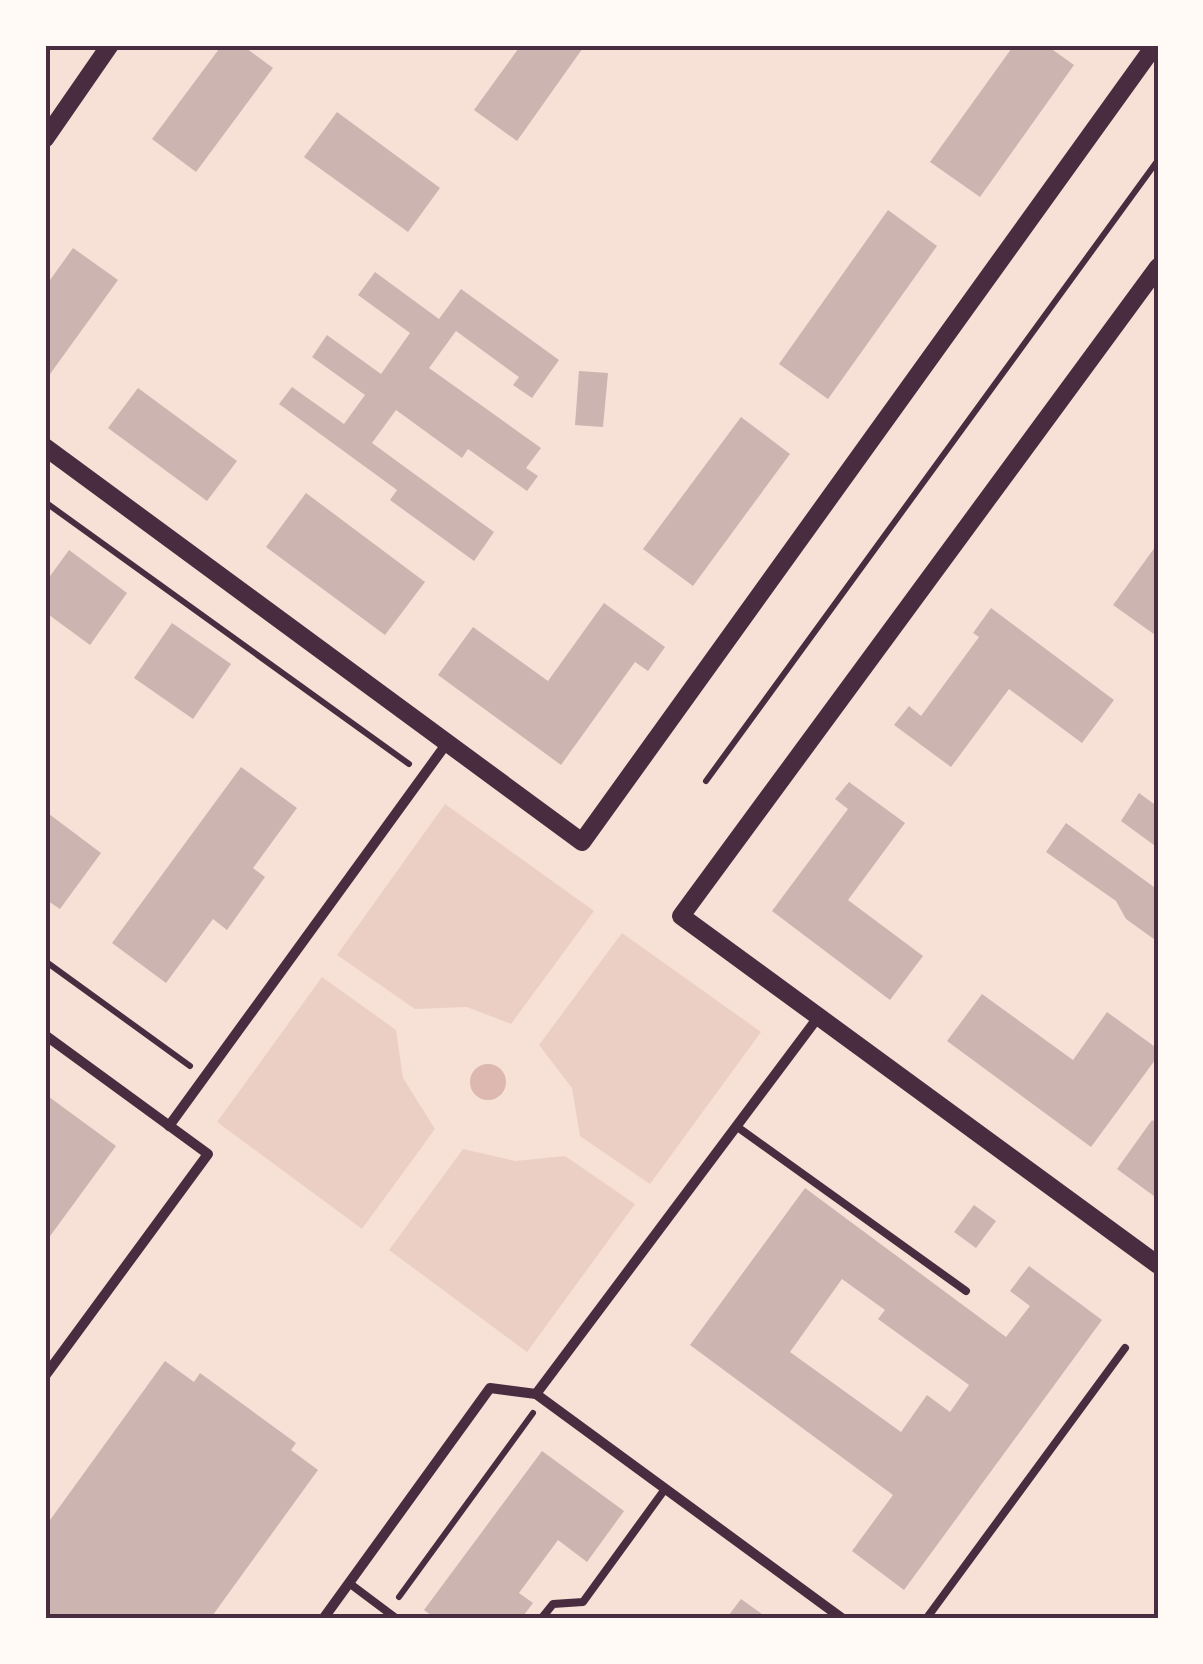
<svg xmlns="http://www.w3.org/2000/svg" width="1203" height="1664" viewBox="0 0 1203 1664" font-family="'Playfair Display',serif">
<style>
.green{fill:#ebcfc5}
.water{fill:#dcb8b0}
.building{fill:#ccb4b1;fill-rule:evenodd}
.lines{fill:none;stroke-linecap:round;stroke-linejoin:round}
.path{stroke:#4a2c40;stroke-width:6}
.service{stroke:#4a2c40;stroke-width:8}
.minor{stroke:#4a2c40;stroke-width:10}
.tertiary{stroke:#4a2c40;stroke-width:18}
.neatline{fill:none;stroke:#4a2c40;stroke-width:4}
</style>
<rect width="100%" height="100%" fill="#f7e1d7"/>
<!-- green -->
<g class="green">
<path d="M445,804l149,107 -83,113 -44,-17 -52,2 -78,-54z"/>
<path d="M622,933l139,99 -111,152 -70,-48 -8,-48 -33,-43z"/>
<path d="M322,977l74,53 7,48 32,51 -73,100 -145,-107z"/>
<path d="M463,1149l52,12 50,-5 70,48 -108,148 -138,-102z"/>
</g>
<!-- water -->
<circle class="water" cx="488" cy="1082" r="18"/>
<!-- building -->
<g class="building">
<path d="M222,45h20l31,23 -77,104 -44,-33z"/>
<path d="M521,45h64l-68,96 -43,-31z"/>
<path d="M1014,45h32l28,20 -94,132 -50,-35z"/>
<path d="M337,112l103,76 -32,44 -104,-75z"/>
<path d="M888,210l49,36 -109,153 -49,-35z"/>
<path d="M73,248l45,32 -73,101v-94z"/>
<path d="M375,272l64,47 22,-30 98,71 -27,38 -19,-13 6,-8 -63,-46 -27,37 112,80 -15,20 12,8 -11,15 -59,-42 -6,9 -66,-48 -24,33 122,89 -20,29 -84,-61 7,-10 -118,-86 13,-17 52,37 21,-29 -53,-38 15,-22 54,39 29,-41 -52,-38z"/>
<path d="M579,371l29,2 -5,54 -28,-2z"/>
<path d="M138,388l99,73 -30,40 -99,-73z"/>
<path d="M741,417l49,37 -97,132 -50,-37z"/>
<path d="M306,493l119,89 -40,53 -119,-88z"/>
<path d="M1158,543v94l-45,-32z"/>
<path d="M69,550l58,43 -37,52 -45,-33v-29z"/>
<path d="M604,603l61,44 -17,24 -13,-9 -74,103 -123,-90 35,-48 75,54z"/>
<path d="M991,608l123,92 -32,43 -73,-54 -58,78 -57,-42 15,-19 12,10 58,-79 -6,-4z"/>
<path d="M172,623l59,41 -38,55 -59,-41z"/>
<path d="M241,767l56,41 -44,60 12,9 -38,53 -14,-11 -47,64 -54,-40z"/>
<path d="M849,782l56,41 -57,77 75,56 -33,44 -118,-89 76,-102 -13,-10z"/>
<path d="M1139,793l19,14v41l-37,-27z"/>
<path d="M45,811l56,42 -41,56 -15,-10z"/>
<path d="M1066,823l92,67v52l-32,-23 -10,-18 -70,-49z"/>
<path d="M982,994l91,66 34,-48 51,37v7l-67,91 -144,-106z"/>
<path d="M45,1094l71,52 -71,97z"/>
<path d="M1152,1120l6,4v75l-41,-30z"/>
<path d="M805,1188l201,149 24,-31 -20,-15 19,-25 73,54 -198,270 -52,-39 41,-56 -203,-150zM842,1279l43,31 -7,9 91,66 -19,27 -23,-17 -26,37 -111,-80z"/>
<path d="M974,1205l22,16 -20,27 -22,-16z"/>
<path d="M165,1361l29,21 6,-9 96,70 -5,7 27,20 -108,149h-165v-92z"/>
<path d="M542,1451l82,60 -37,51 -29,-22 -39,53 14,10 -12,16h-85l-12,-9z"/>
<path d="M741,1599l28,20h-43z"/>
</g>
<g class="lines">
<!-- path -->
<g class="path">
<path d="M45,502l364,262"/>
<path d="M706,781l452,-621"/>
<path d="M45,961l145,105"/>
<path d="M399,1597l134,-184"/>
</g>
<!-- service -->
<g class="service">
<path d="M736,1126l230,165"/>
<path d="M349,1583l48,36"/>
<path d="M541,1619l12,-15 30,-2 82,-113"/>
<path d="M926,1619l199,-271"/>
</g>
<!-- minor -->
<g class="minor">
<path d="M45,1035l163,119 -163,222"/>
<path d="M169,1126l278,-383"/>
<path d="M536,1394l307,225"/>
<path d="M323,1619l167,-231 46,6 283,-378"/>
</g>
<!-- tertiary -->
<g class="tertiary">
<path d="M45,139l65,-94"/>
<path d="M1158,267l-477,649 477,349"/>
<path d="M45,447l537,395 573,-797"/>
</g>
</g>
<!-- border -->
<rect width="1203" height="1664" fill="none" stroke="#fffaf5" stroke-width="95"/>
<rect x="48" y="48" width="1108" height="1568" class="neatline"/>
</svg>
